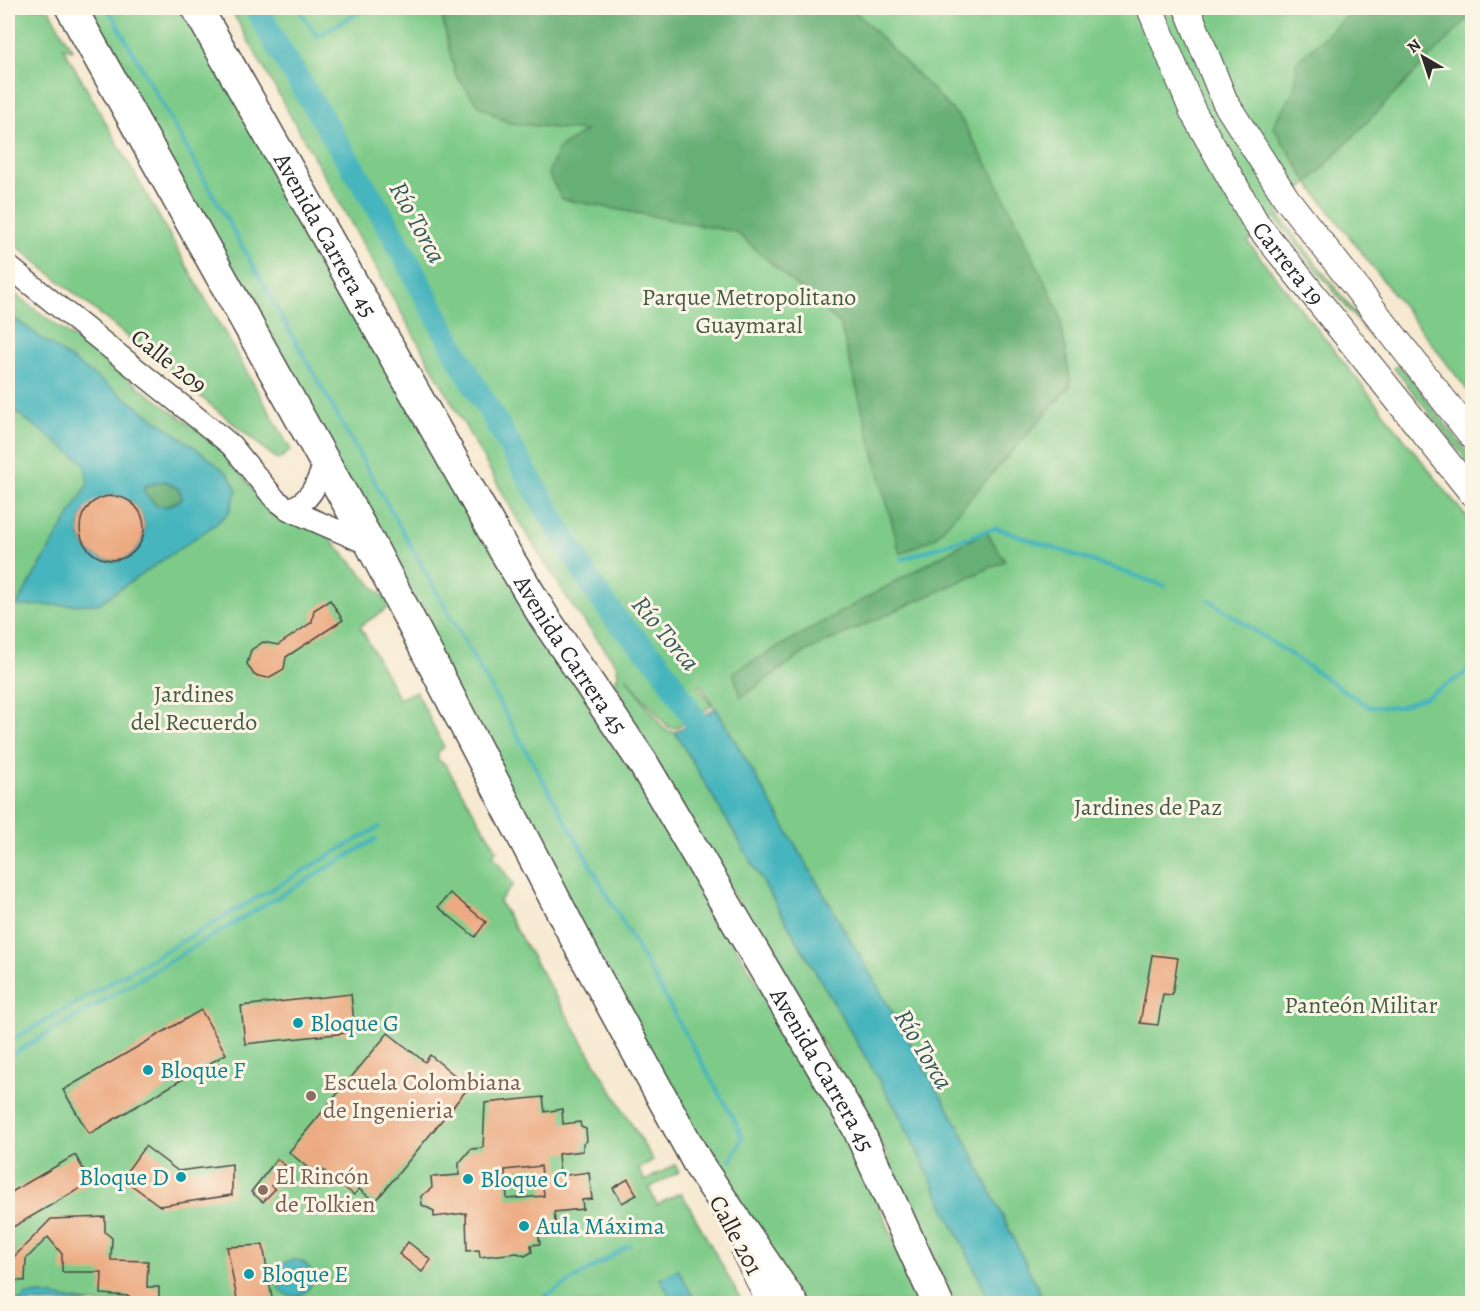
<svg xmlns="http://www.w3.org/2000/svg" width="1480" height="1311" viewBox="0 0 1480 1311" font-family="Alegreya,serif">
<style>
.green{fill:#7ecb89;stroke:#547b5a;stroke-width:1.5}
.forest{fill:#66af75;stroke:#486d50;stroke-width:1.5}
.water{fill:#46b5bd;stroke:#387074;stroke-width:1.5;fill-rule:evenodd}
.lines{fill:none;stroke-linecap:round;stroke-linejoin:round}
.stream{stroke:#46b5bd;stroke-width:4}
.river{stroke:#46b5bd;stroke-width:24}
.building{fill:#ecaa82;fill-rule:evenodd}
.minor-casing{stroke:#4a4844;stroke-width:24}
.major-casing{stroke:#4a4844;stroke-width:28}
.highway-casing{stroke:#4a4844;stroke-width:33}
.minor{stroke:#fff;stroke-width:21}
.major{stroke:#fff;stroke-width:26}
.highway{stroke:#fff;stroke-width:30}
.culture-dot{fill:#0f9aa8;stroke:#fcf5e5;stroke-width:2}
.education-dot{fill:#8d6e63;stroke:#fcf5e5;stroke-width:2}
.labels{text-anchor:middle;stroke-width:6;stroke-linejoin:round;paint-order:stroke}
.street-label{font-size:24px;fill:#2b2b2b;stroke:#fcf5e5}
.park-label{font-size:24px;fill:#445b47;stroke:#fcf5e5}
.culture-label{font-size:24px;fill:#0d838f;stroke:#fcf5e5;text-anchor:start}
.education-label{font-size:24px;fill:#785e54;stroke:#fcf5e5;text-anchor:start}
.water-label{font-size:26px;font-style:italic;fill:#345b5e;stroke:#fcf5e5}
</style>
<rect width="100%" height="100%" fill="#fcf5e5"/>
<filter id="ink" filterUnits="userSpaceOnUse"><feTurbulence type="fractalNoise" baseFrequency=".0167" numOctaves="2"/><feDisplacementMap in="SourceGraphic" scale="12" xChannelSelector="R" yChannelSelector="G"/><feConvolveMatrix kernelMatrix="1 2 1 2 8 2 1 2 1" color-interpolation-filters="sRGB"/></filter>
<filter id="wash" filterUnits="userSpaceOnUse"><feTurbulence type="fractalNoise" baseFrequency=".008" numOctaves="4" result="noise"/><feDisplacementMap in="SourceGraphic" scale="24" xChannelSelector="R" yChannelSelector="G"/><feGaussianBlur stdDeviation="1.35" result="paint"/><feColorMatrix in="noise" values="0 0 0 0 0 0 0 0 0 0 0 0 0 0 0 0 0 1.4 0 .05"/><feComposite in="paint" operator="in"/></filter>
<g filter="url(#wash)">
<rect width="100%" height="100%" fill="#f7e9d1"/>
<!-- green -->
<g class="green">
<path d="M9,8h39l24,42 -9,-3 228,403 -13,10 -270,-221v-225l3,-1z"/>
<path d="M84,8h100l428,732 233,389 77,174h-120l-82,-123z"/>
<path d="M230,8h1242v388l-164,-213 -31,30 96,123 -2,2 -97,-121 -26,25 224,282v779h-427l-85,-174 -259,-444 -3,2 14,19 -36,22 -8,-1 -43,-51 40,54 10,2 224,382 92,189h-38l-77,-171 -253,-420v-19l-9,-12 4,-5 -1,-11 -43,-57 -55,-86z"/>
<path d="M8,289l208,155 63,76 46,13 66,73 -31,20 39,73 17,-8 28,56 -6,5v8l7,4 52,86 -4,5 20,30 -14,16 154,259 -15,9 7,12 30,-16 4,7 -30,16 8,17 24,-13 62,111h-735z"/>
<path d="M1399,364l73,94v9l-78,-99z"/>
</g>
<!-- forest -->
<g class="forest">
<path d="M440,8h412l109,111 36,63 62,129 12,74 -136,153 -35,16 -60,-230 -104,-92 -174,-33 -14,-25 11,-26 26,-17 -76,-8 -30,-17 -24,-32z"/>
<path d="M1351,8h121v6l-164,169 -35,-57c13,-26 26,-30 23,-63l50,-46z"/>
<path d="M165,481l14,8 3,10 -14,7h-11l-13,-13v-7z"/>
<path d="M986,531l19,30 -198,90 -66,46 -8,-25z"/>
</g>
<!-- water -->
<g class="water">
<path d="M8,314l192,137 28,23 9,16 -8,22 -13,12 -118,80 -82,2 72,-122 -3,-20 -77,-58zM165,481l14,8 3,10 -14,7h-11l-13,-13v-7zM113,495c52,9 32,77 -10,64 -9,-3 -17,-9 -21,-18 -10,-23 9,-42 31,-46z"/>
<path d="M716,708l244,421 85,174h-54l-92,-189 -224,-382z"/>
<circle cx="294" cy="1278" r="18"/>
<path d="M678,1269l18,33 -22,1 -14,-24z"/>
<path d="M42,1294l49,9h-74l9,-8z"/>
</g>
<g class="lines">
<!-- stream -->
<g class="stream">
<path d="M108,8l630,1119 4,11 -11,23"/>
<path d="M298,8l19,28 50,-28"/>
<path d="M902,559l94,-31 169,58"/>
<path d="M1209,600l160,107h29l28,-10 46,-28"/>
<path d="M8,1042l371,-215"/>
<path d="M8,1057l368,-218"/>
<path d="M533,1304l97,-59"/>
</g>
<!-- river -->
<path class="river" d="M256,8l25,44 103,166 82,153 127,216 26,36 39,39 55,86"/>
</g>
<g id="blocks">
<!-- building -->
<g class="building">
<circle cx="112" cy="528" r="32"/>
<path d="M330,600l13,20 -57,37 -2,12 -16,9 -14,-3 -7,-11 4,-14 12,-8 15,3 34,-23 2,-12z"/>
<path d="M450,893l36,29 -11,15 -37,-30z"/>
<path d="M1152,955l26,3 -6,37 -9,-1 -5,31 -18,-2z"/>
<path d="M351,994l4,38 -110,12 -4,-38z"/>
<path d="M201,1010l25,44 -137,80 -26,-44z"/>
<path d="M388,1033l37,29 5,-7 39,32 -94,115 -16,-13 -5,6 -35,-28 -5,6 -25,-21z"/>
<path d="M543,1097l2,15 17,-3 1,15 17,-2 1,5 5,2 1,12 -4,3v7l-25,3 2,22 29,-4 3,27 -10,1 1,9 -29,3 2,17 -18,2 2,13 -9,1 1,7 -7,4 -8,-3 -37,4 -1,-7 -12,1 -1,-38 -32,4v-6l-12,-6 -1,-9 11,-8 -1,-11 28,-2v-12l12,-14 12,-1 2,-45zM541,1166l3,30 -37,3 -2,-29z"/>
<path d="M145,1146l33,25 54,-7v31l-72,11 -38,-28z"/>
<path d="M75,1155l16,27 -83,48v-36z"/>
<path d="M277,1159l10,8 -16,19 4,3 -12,13 -12,-10z"/>
<path d="M628,1179l9,16 -15,8 -9,-15z"/>
<path d="M105,1217v15l7,6 -1,22 37,1 -1,26h12v17h-30v-8l-28,-2 1,-22h-40v-18l-14,-17 -22,22 -1,22 -17,-1v-17l43,-44z"/>
<path d="M408,1242l23,18 -9,12 -23,-18z"/>
<path d="M263,1245l10,59h-35l-11,-57z"/>
</g>
</g>
</g>
<g filter="url(#ink)">
<use href="#blocks" fill-opacity="0" stroke="#4a4844" stroke-width="1.5"/>
<g class="lines">
<!-- minor casing -->
<g class="minor-casing">
<g id="minor">
<path d="M8,266l223,179 44,54 13,10 83,36"/>
<path d="M288,509c23,-6 29,-26 37,-47"/>
</g>
</g>
<!-- major casing -->
<g class="major-casing">
<g id="major">
<path id="s1" d="M1150,8l43,104 63,111 216,270"/>
<path d="M1187,8l38,94 61,96 186,238"/>
<path d="M745,1253l26,51"/>
</g>
</g>
<!-- highway casing -->
<g class="highway-casing">
<g id="highway">
<path d="M71,8l300,537 213,410 116,212 93,137"/>
<path id="s2" d="M197,8l308,544 39,65 99,146 214,364 81,177"/>
</g>
</g>
<!-- minor -->
<use href="#minor" class="minor"/>
<!-- major -->
<use href="#major" class="major"/>
<!-- highway -->
<use href="#highway" class="highway"/>
</g>
</g>
<!-- markers -->
<g class="culture-dot">
<circle cx="298" cy="1023" r="6"/>
<circle cx="148" cy="1070" r="6"/>
<circle cx="181" cy="1177" r="6"/>
<circle cx="468" cy="1179" r="6"/>
<circle cx="524" cy="1226" r="6"/>
<circle cx="249" cy="1274" r="6"/>
</g>
<g class="education-dot">
<circle cx="311" cy="1096" r="6"/>
<circle cx="263" cy="1190" r="6"/>
</g>
<g class="labels">
<!-- street labels -->
<g class="street-label">
<text dy="8" stroke="none"><textPath href="#s2" startOffset="261">Avenida Carrera 45</textPath></text>
<text dy="8" stroke="none"><textPath href="#s1" startOffset="292">Carrera 19</textPath></text>
<text transform="translate(169 361) rotate(38)" y="8">Calle 209</text>
<text dy="8" stroke="none"><textPath href="#s2" startOffset="747">Avenida Carrera 45</textPath></text>
<text dy="8" stroke="none"><textPath href="#s2" startOffset="1233">Avenida Carrera 45</textPath></text>
<text transform="translate(736 1235) rotate(62)" y="8">Calle 201</text>
</g>
<!-- park labels -->
<g class="park-label">
<text x="749" y="305">Parque Metropolitano<tspan x="749" dy="28">Guaymaral</tspan></text>
<text x="194" y="702">Jardines<tspan x="194" dy="28">del Recuerdo</tspan></text>
<text x="1148" y="815">Jardines de Paz</text>
<text x="1361" y="1013">Panteón Militar</text>
</g>
<!-- culture labels -->
<g class="culture-label">
<text x="310" y="1031">Bloque G</text>
<text x="160" y="1078">Bloque F</text>
<text x="169" y="1185" text-anchor="end">Bloque D</text>
<text x="480" y="1187">Bloque C</text>
<text x="536" y="1234">Aula Máxima</text>
<text x="261" y="1282">Bloque E</text>
</g>
<!-- education labels -->
<g class="education-label">
<text x="323" y="1090">Escuela Colombiana<tspan x="323" dy="28">de Ingenieria</tspan></text>
<text x="275" y="1184">El Rincón<tspan x="275" dy="28">de Tolkien</tspan></text>
</g>
<!-- water labels -->
<g class="water-label">
<text transform="translate(418 222) rotate(61)" y="9">Río Torca</text>
<text transform="translate(666 633) rotate(50)" y="9">Río Torca</text>
<text transform="translate(924 1049) rotate(59)" y="9">Río Torca</text>
</g>
</g>
<!-- margin -->
<rect width="1480" height="1311" fill="none" stroke="#fcf5e5" stroke-width="30"/>
<!-- north arrow -->
<g transform="translate(1423 57) rotate(321)" stroke="#fcf5e5" stroke-width="4.5" paint-order="stroke">
<path d="M0-4.5L10 22L0 15L-10 22Z" fill="#2b2b2b"/>
<text y="-9" font-size="16" font-weight="bold" text-anchor="middle" fill="#2b2b2b">N</text>
</g>
</svg>
